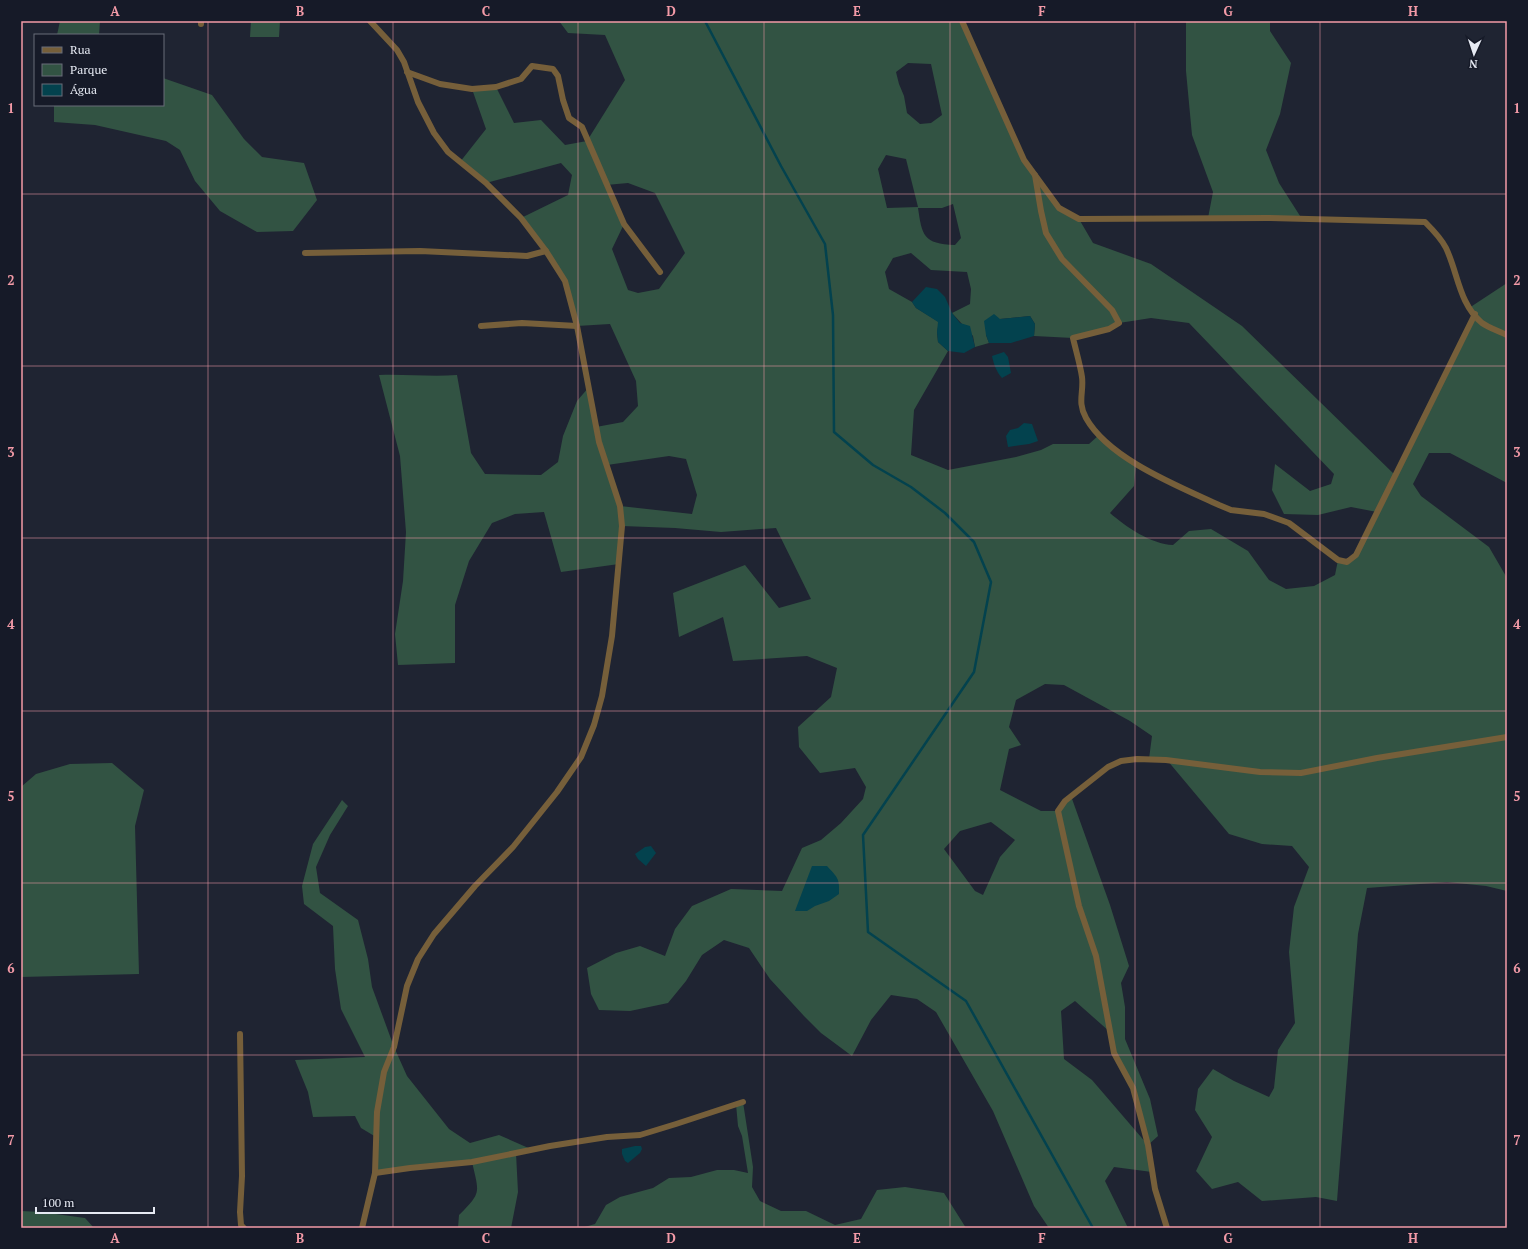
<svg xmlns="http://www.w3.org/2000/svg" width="1528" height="1249" viewBox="0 0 1528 1249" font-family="'PT Serif',serif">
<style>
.green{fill:#325343;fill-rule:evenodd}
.water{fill:#03424e}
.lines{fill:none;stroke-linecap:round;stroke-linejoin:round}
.stream{stroke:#03424e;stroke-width:2.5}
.street{stroke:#765f3a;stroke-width:6}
.grid{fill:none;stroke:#f39aa7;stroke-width:1;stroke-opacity:0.55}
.neatline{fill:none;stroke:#f39aa7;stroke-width:1.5}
.grid-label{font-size:13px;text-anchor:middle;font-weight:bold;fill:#f39aa7}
</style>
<rect width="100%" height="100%" fill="#1f2432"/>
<!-- green -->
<g class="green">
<path d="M60,21h40l-1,14h-42z"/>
<path d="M251,21h29l-1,16h-29z"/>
<path d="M559,21h403l62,139 35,48 20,11 14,24 58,21 91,62 153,149 80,-160 -6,-7 38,-25v200l-57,-30h-21l-16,31 8,12 68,51 18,31v313l-21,-5 -39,-4 -80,6 -9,46 -21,267 -21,-4 -54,4 -24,-19 -26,7 -16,-18 16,-34 -17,-27 3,-21 15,-20 21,12 35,16 5,-9 4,-38 17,-27 -6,-71 5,-45 15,-40 -17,-21 -30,-2 -33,-10 -62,-74 -18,-1 3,-23 -22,-15 -66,-36 -19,-1 -29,16 -7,27 12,18 -12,4 -9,41 41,21h17l13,-15 39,109 19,61 -8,17 4,24v32l25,60 8,37 -10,9 4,27 -38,-5 -9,14 23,47h-79l-15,-22 -41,-95 -57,-99 -19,-13 -26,-4 -20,25 -19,36 -31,-23 -17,-17 -34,-37 -21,-31 -25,-8 -22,15 -16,26 -18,22 -38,8 -31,-1 -8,-16 -4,-26 29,-15 24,-7 25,10 10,-27 17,-23 39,-17 51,2 20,-43 19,-8 20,-17 22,-24 3,-12 -11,-19 -35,5 -21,-26 -1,-20 33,-30 6,-29 -30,-12 -74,5 -10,-44 -44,20 -6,-44 72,-28 34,43 32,-9 -35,-71 -55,4 -46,-4 -53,-2 -3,38 -58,8 -17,-60 -29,2 -23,9 -23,38 -14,44v58l-57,2 -3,-31 8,-53 3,-49 -6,-76 -21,-81c26,-1 52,2 78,0l14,78 14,21 56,1 17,-13 5,-26 14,-35 12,-14 7,40 27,-5 15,-16 -2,-25 -26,-57 -33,2 -12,-45 -44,-63 47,-23 4,-20 -11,-12 -75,20 -26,-21 26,-33 -14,-40 24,-2 18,36 27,-3 24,25 22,-4 38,-61 -20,-45 -37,-2zM908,63l23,1 11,51 -11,8 -11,1 -13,-11 -3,-17 -5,-12 -3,-12zM886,155l20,4 12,48 -31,1 -9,-39zM628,183l27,10 30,60 -26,36 -21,4 -10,-3 -16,-41 12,-25 -18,-39zM953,204l8,34 -6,7c-32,-1 -33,-10 -37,-37h24zM911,253l20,17 36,2 4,17 -1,15 -18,9 21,23 2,11 14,-4 -3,-8 14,-16 30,-3 5,8 -1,12 39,2 46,-15 32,-5 38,5 145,151 -3,10 -21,7 -35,-27 -3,26 12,24 34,1 33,-8 26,5 -21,43 -9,7 -9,-2 -3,15 -21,11 -28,3 -17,-9 -21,-29 -37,-22 -22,2 -16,14c-22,-1 -47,-18 -63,-32l24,-27 2,-22 -37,-29 -10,9h-36l-12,6 -25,7 -68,13 -37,-15 3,-45 34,-59 -10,-9 -1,-10 2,-10 -23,-14 -4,-6 -23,-13 -4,-17 8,-14zM669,456l17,3 11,36 -5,19 -72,-8 -13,-41zM991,822l24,18 -15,17 -17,38 -8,-4 -31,-42 16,-18zM1075,1001l35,31 4,21 19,35 14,56 -55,-64 -28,-21 -3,-48z"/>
<path d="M1186,21h84v10l21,32 -11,51 -14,36 13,33 23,36 -94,-1 5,-26 -21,-57 -6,-64z"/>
<path d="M163,78l49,17 32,44 18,18 42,6 13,37 -24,31 -36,1 -37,-21 -25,-30 -15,-31 -14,-9 -71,-16 -41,-3v-17h109z"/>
<path d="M112,763l32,27 -9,36 4,148 -118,3v-190l15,-13 34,-10z"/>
<path d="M342,800l6,6 -18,29 -14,32 4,26 38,27 10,39 4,28 22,60 13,29 42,53 21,14 29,-8 34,15 -17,3 2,39 -7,36h-53l1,-13c23,-23 20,-22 13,-53l-97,11 1,-36 -15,-9 -6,-12 -42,1 -5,-25 -13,-32 70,-3 -24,-48 -6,-40 -2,-43 -29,-22 -2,-18 11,-42z"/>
<path d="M743,1102l10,65 -1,20 8,14 21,10h25l29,14 26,-6 16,-29 28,-3 39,6 22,35h-385l14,-4 11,-19 14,-8 33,-9 16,-10 22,-1 26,-7h17l14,3 -6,-37 -4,-10 -2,-22z"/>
<path d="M21,1211l20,1 44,6 9,10h-73z"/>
</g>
<!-- water -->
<g class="water">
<path d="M926,287l11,2 8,8 7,16 8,10 10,3 5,21 -11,6 -16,-2 -10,-9 -1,-10 1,-10 -22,-14 -4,-6z"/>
<path d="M994,314l6,5 30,-3 5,8 -1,12 -23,7h-22l-3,-8 -2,-14z"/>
<path d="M1004,352l4,5 3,16 -9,5c-6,-7 -8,-13 -10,-22z"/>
<path d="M1024,423l8,1 6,17 -9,3 -21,3 -2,-11 4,-6 8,-2z"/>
<path d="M651,846l5,7 -10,13 -8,-7 -3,-5 10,-7z"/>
<path d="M812,866h15c10,11 13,12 12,28l-10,7 -14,5 -8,5h-12z"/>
<path d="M635,1146h6l1,3 -2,4 -12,10 -3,-2 -3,-7v-5z"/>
</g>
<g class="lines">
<!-- stream -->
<path class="stream" d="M705,21l76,145 44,78 8,71 1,117 39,33 38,22 34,26 29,29 17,40 -17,90 -111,163 5,97 98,69 127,227"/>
<!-- street -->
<g class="street">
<path d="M962,21l62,139 35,48 20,11 189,-1 157,4c8,8 16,16 21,26 12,25 13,56 36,75 7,5 17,8 25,12"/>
<path d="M201,24v-3"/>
<path d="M407,72l33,12 32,5 24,-2 25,-8 11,-13 21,3 5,7 5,24 6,18 13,9 42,97 36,48"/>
<path d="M1035,175l6,36 5,22 16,26 50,51 7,13 -10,6 -36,9c3,13 7,26 9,39 2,15 -5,25 4,41 23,41 92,68 133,87l12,5 33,4 25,9 49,37 9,2 9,-7 119,-241"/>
<path d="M305,253l115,-2 107,5 19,-5"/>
<path d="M481,326l41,-3 55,3"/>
<path d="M240,1034l2,142 -2,36 1,13 3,3"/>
<path d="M375,1173l35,-5 62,-6 78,-16 57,-9 33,-2 36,-11 67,-22"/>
<path d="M362,1228l13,-55 2,-61 7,-40 10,-25 13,-61 11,-27 16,-25 41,-48 38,-39 44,-55 24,-35 13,-32 8,-29 10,-60 10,-110 -2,-20 -21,-64 -22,-116 -12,-45 -19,-30 -25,-33 -35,-35 -38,-31 -14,-19 -16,-31 -14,-40 -7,-12 -27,-29"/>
<path d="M1167,1228l-12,-39 -7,-44 -15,-57 -19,-35 -18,-97 -17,-50 -21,-95 7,-10 43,-34 13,-6 16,-2 29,1 94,12 41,1 76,-15 130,-21"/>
</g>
</g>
<!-- grid -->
<path class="grid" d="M208,21v1207M393,21v1207M578,21v1207M764,21v1207M950,21v1207M1135,21v1207M1320,21v1207M21,194h1486M21,366h1486M21,538h1486M21,711h1486M21,883h1486M21,1055h1486"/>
<!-- border -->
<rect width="1528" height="1249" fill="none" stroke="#161a28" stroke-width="44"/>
<!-- legend -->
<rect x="34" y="34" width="130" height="72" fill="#161a28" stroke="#696d79"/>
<rect x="42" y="47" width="20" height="6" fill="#765f3a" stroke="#696d79"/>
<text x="70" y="54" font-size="12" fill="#e6eaf3">Rua</text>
<rect x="42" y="64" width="20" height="12" fill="#325343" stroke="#696d79"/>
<text x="70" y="74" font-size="12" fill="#e6eaf3">Parque</text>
<rect x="42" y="84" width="20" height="12" fill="#03424e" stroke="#696d79"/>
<text x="70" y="94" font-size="12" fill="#e6eaf3">Água</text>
<!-- north arrow -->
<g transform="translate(1474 54) rotate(183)" stroke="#161a28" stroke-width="3" paint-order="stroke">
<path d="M0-3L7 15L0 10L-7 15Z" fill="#e6eaf3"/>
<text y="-6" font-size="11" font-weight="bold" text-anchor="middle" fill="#e6eaf3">N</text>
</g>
<!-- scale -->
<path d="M36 1207v6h118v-6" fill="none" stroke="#e6eaf3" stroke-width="2"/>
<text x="42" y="1207" font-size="12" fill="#e6eaf3" stroke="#161a28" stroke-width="3" paint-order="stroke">100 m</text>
<rect x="22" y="22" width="1484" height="1205" class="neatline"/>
<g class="grid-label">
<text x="115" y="16">A</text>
<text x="300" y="16">B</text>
<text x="486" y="16">C</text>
<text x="671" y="16">D</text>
<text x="857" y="16">E</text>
<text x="1042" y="16">F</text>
<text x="1228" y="16">G</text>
<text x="1413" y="16">H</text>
<text x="11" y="113">1</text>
<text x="1517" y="113">1</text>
<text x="11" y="285">2</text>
<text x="1517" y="285">2</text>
<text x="11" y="457">3</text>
<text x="1517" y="457">3</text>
<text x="11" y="629">4</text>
<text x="1517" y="629">4</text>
<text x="11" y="801">5</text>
<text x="1517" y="801">5</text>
<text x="11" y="973">6</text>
<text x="1517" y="973">6</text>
<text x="11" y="1145">7</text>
<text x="1517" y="1145">7</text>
<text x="115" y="1243">A</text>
<text x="300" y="1243">B</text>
<text x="486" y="1243">C</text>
<text x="671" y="1243">D</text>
<text x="857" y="1243">E</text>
<text x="1042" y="1243">F</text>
<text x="1228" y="1243">G</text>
<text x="1413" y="1243">H</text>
</g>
</svg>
